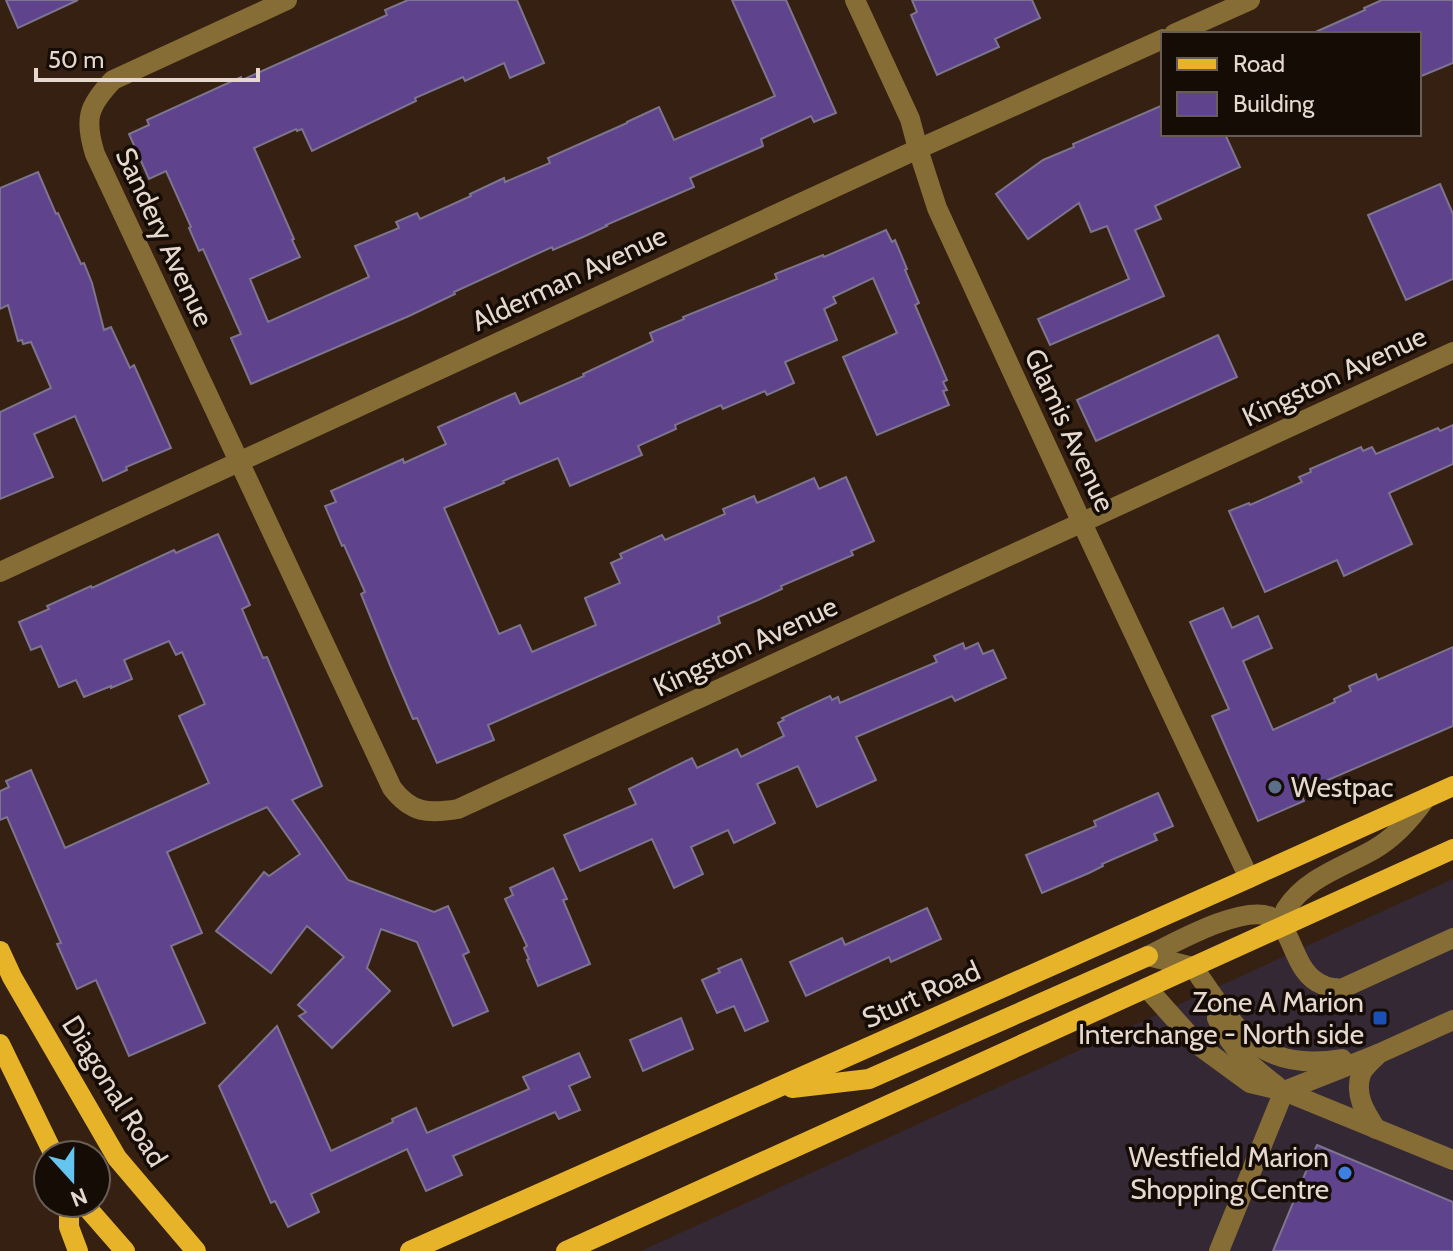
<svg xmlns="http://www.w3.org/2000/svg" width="1453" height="1251" viewBox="0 0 1453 1251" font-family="Cabin,sans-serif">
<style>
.commercial{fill:#352835}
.building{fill:#60438d;stroke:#7d758f;stroke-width:2}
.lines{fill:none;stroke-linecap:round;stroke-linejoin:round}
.minor{stroke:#856d35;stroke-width:20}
.major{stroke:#e6b329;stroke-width:20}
.service-dot{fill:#5c6f8a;stroke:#150c06;stroke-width:3}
.transit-dot{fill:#1a4fb4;stroke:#150c06;stroke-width:3}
.shop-dot{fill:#3f7fe0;stroke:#150c06;stroke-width:3}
.labels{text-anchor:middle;stroke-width:7;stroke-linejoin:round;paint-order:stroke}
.street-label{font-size:28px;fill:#e6d8ce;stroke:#150c06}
.poi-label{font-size:28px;fill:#e6d8ce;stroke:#150c06;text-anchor:end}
</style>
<rect width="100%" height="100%" fill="#352011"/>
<!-- commercial -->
<path class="commercial" d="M1453,879v372h-812z"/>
<!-- building -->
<g class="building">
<path d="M6,0h72l-60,28z"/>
<path d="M408,0h109l27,63 -34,15 -6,-15 -39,18 -2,-4 -48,21 1,3 -104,50 -10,-22 -5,2 -1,-2 -42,19 40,91 -2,1 8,17 -50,22 18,43 101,-45 -14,-31 44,-18 -3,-6 21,-9 3,6 51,-23 -1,-2 34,-16 1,4 45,-19 -2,-5 79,-35v-1l32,-15 15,33 101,-44 -43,-96h54l50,113 -22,9 -3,-6 -50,23 2,7 -73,32 4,9 -88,38 1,1 -24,11 -30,13 -1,-3 -98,45 1,2 -46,22 -158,68 -20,-46 10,-4 -38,-85 -4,2 -10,-23 2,-1 -25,-56 -17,8 -20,-45 20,-9 -2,-5 94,-43 1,3 145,-65 -2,-5z"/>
<path d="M912,0h120l8,18 -45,21 4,8 -62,28 -26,-60 6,-3z"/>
<path d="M1382,0h71v63l-34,14v-43h-108l54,-24 -1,-2z"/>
<path d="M1163,105v29h62l15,33 -85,39 6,13 -26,11 29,66 -114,49 -12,-26 91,-40 -22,-53 -16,6 -12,-29 -51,36 -32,-45 47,-34 31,-13 -1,-3z"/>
<path d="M38,172l18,42 2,-1 23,51 3,-1 8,20 12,47 7,-3 19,41 4,-3 37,83 -45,19 1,3 -24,11 -28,-65 -41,18 19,43 -53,22v-87l51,-24 -20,-46 -8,2 -1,-4 -4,1 -10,-36 -8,4v-121z"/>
<path d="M1440,184l13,30v65l-47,21 -38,-85z"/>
<path d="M886,230l6,12 3,-2 12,29 -2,1 14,33 -4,2 32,75 -4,2 4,8 -4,1 6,14 -72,30 -34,-78 54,-24 -24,-55 -40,19 3,6 -12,6 13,31 -52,22 9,21 -27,12 -2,-4 -42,18 -2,-4 -46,20 1,4 -38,17 4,9 -72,31 -12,-28 -55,23 1,2 -60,25 55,126 21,-9 12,27 64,-27 -11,-27 35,-15 -9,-20 11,-5 -2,-4 42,-19 3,5 60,-26 -2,-5 31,-13 3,7 57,-25 5,11 27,-12 28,64 -23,10 2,4 -72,31 1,3 -24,11 -40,17 2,6 -232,102 6,15 -57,23 -20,-45 -4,1 -21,-49 -31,-76 4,-2 -21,-47 -2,1 -17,-40 11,-4 -5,-11 72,-32 1,4 42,-19 -8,-17 77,-34 5,11 64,-28 -1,-2 70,-33 -3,-8 34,-14 -1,-2 94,-38 -2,-5 48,-19 1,2z"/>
<path d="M1218,335l19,42 -141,64 -19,-41z"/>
<path d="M1453,425v39l-64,29 23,51 -68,32 -7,-16 -72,32 -36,-81 20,-8 1,2 52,-23 -3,-5 12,-5 -1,-3 51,-22 2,4 9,-4 4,7 62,-26 2,3z"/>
<path d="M218,534l32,71 -8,4 21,49 4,-1 55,129 -30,14 56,80 86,32 14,-6 21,46 -6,3 25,56 -35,15 -36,-84 -36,-13 -14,39 23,23 -58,57 -33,-32 7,-4 -8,-7 46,-48 -37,-31 -36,47 -55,-42 48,-59 5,4 31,-22 -33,-47 -100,45 35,81 -31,13 34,77 -76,33 -33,-76 -19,9 -20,-45 4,-1 -54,-126 -7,3v-29l9,-4 -3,-6 25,-11 34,78 144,-65 -30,-67 26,-12 -23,-52 -6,3 -7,-14 -45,19 8,19 -21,9v-2l-27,11 -8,-17 -17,7 -18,-41 -10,4 -12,-28 30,-13 -2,-3 44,-20 1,2 82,-38 2,3z"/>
<path d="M1223,608l9,20 26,-12 14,32 -29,13 30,69 62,-28 -1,-3 17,-8 -2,-5 27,-12 2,6 75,-33v79l-153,66 4,9 -46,20 -46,-105 17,-7 -39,-87z"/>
<path d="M963,643l2,6 13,-6 5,11 10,-4 13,28 -51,23 -3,-5 -96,41 20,43 -59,27 -19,-41 -41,18 18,39 -41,20 -6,-13 -37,17 12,27 -29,14 -22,-49 -72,32 -16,-36 72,-31 -7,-15 63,-31 5,10 40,-19 4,8 43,-21 -6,-13 6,-3 -2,-2 48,-22 2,4 6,-3 2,6 97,-41 -3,-6z"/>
<path d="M1158,793l15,33 -19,8 3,6 -55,24 1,2 -14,7 -47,20 -16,-38 70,-29 -2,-5z"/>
<path d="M553,868l14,31 -4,1 27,64 -52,22 -11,-26 2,-1 -5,-11 3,-2 -22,-47 8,-4 -3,-7z"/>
<path d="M927,908l14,31 -50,23 -2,-5 -83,39 -16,-34 52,-24 3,7z"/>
<path d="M741,959l27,62 -23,10 -11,-25 -17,7 -15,-33 18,-8 -2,-3z"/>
<path d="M681,1018l12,31 -50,22 -13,-31z"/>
<path d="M277,1026l54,125 62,-29 -1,-3 24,-11 11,25 102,-44 -6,-12 56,-24 11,24 -21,9 11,24 -21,9 -4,-7 -102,44 9,19 -36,16 -19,-42 -96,45 8,18 -31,15 -13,-26 -4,2 -52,-117z"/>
<path d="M1317,1145l136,57v49h-180z"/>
</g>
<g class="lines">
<!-- minor -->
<g class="minor">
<path d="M287,0l-174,80c-25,26 -29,39 -18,74l297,634c19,25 36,26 66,21l995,-457"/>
<path d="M855,0l55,119 8,30 19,59 145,315 167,355"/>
<path d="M1174,34l76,-34"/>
<path d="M0,572l918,-423 245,-110"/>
<path d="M1282,926c1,-6 1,-12 4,-17 20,-31 57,-42 87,-59 23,-13 39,-32 53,-52"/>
<path d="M1148,956c26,-13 95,-52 123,-39 24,12 21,56 52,68 5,3 13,3 18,4l112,-51"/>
<path d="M1148,956l45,11c43,61 64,106 149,92"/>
<path d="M1147,988l51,57 52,38 34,8 169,69"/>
<path d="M1217,1018c12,29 36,50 60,68"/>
<path d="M1376,1129c-11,-17 -22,-34 -15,-55 3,-7 12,-14 17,-20"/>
<path d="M1219,1251l65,-160 94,-37 75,-34"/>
</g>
<!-- major -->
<g class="major">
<path d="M0,951l12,26 105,181 79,93"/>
<path d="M0,1044l54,111"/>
<path d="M792,1088l77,-9 279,-123"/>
<path d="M69,1203v24l9,24"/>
<path d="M83,1203l42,48"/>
<path d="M410,1251l839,-373 204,-92"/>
<path d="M566,1251l887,-402"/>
</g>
</g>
<!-- markers -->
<circle class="service-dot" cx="1275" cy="787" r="8"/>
<rect class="transit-dot" x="1372" y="1010" width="16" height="16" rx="4"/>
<circle class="shop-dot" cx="1345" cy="1173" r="8"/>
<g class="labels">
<!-- street labels -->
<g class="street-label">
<text transform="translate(165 237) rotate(65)" y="10">Sandery Avenue</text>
<text transform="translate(569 278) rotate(-25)" y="10">Alderman Avenue</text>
<text transform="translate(1334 376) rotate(-25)" y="10">Kingston Avenue</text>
<text transform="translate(1070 430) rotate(65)" y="10">Glamis Avenue</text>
<text transform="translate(745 646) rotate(-25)" y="10">Kingston Avenue</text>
<text transform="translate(921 994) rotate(-24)" y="10">Sturt Road</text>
<text transform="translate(115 1091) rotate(58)" y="10">Diagonal Road</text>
</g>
<!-- poi labels -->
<g class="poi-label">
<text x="1291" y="797" text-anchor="start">Westpac</text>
<text x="1364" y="1012">Zone A Marion<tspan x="1364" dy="32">Interchange - North side</tspan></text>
<text x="1329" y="1167">Westfield Marion<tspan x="1329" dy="32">Shopping Centre</tspan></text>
</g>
</g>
<!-- legend -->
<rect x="1161" y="32" width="260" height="104" fill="#150c06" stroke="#695e56" stroke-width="2"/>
<rect x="1177" y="58" width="40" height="12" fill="#e6b329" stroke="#695e56" stroke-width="2"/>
<text x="1233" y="72" font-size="24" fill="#e6d8ce">Road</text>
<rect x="1177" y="92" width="40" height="24" fill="#60438d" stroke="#695e56" stroke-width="2"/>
<text x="1233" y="112" font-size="24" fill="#e6d8ce">Building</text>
<!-- north arrow -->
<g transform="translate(72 1179) rotate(159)"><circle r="38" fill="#150c06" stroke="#695e56" stroke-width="2"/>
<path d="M0-6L14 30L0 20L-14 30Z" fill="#65c5ee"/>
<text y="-12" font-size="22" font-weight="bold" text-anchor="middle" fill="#e6d8ce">N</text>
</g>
<!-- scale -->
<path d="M36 68v12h222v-12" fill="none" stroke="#e6d8ce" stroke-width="4"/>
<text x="48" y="68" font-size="24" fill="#e6d8ce" stroke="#150c06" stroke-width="6" paint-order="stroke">50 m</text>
</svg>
